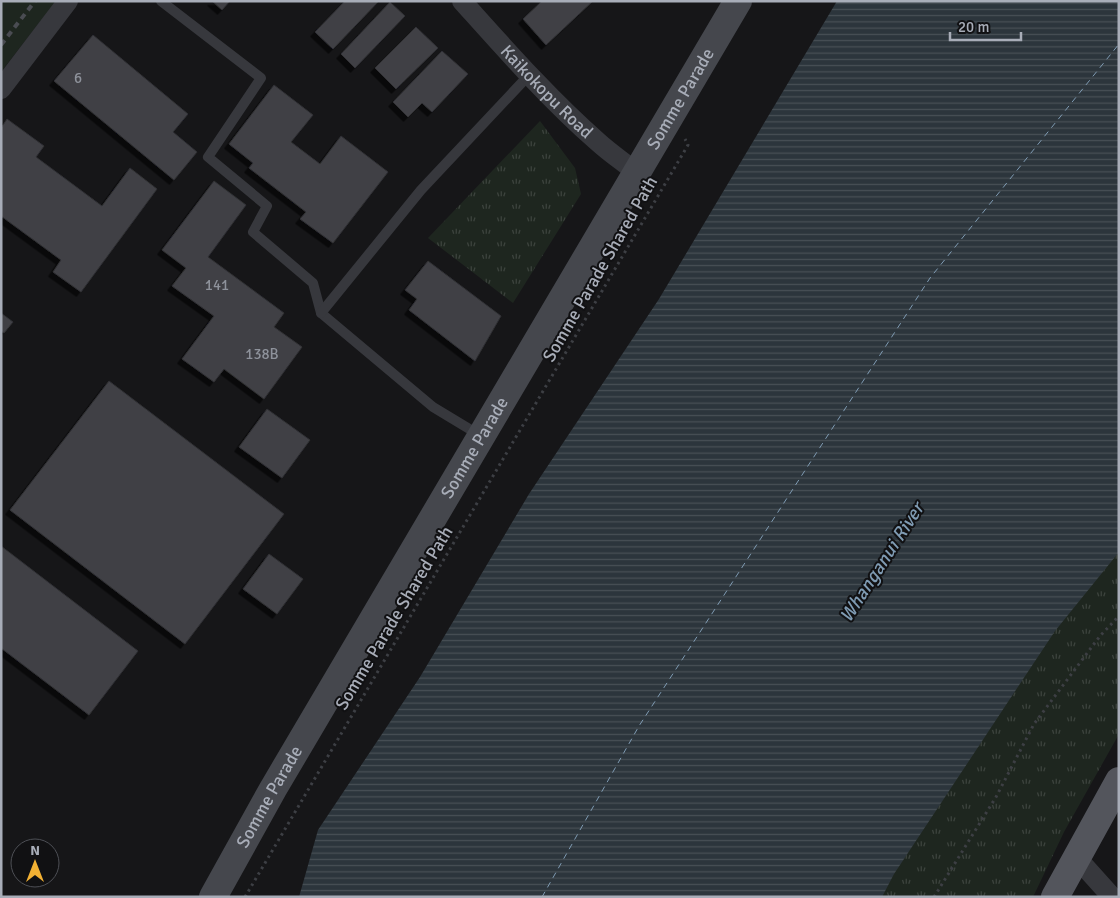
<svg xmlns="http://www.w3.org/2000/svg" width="1120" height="898" viewBox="0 0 1120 898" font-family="Signika,sans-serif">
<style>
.grass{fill:#1e261f}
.park{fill:url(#park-tufts)}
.water{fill:url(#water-rules)}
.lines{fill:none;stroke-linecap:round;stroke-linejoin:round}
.ferry{stroke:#7f9bb3;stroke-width:1;stroke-dasharray:6 5;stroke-linecap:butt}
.building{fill:#404145;stroke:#303034;filter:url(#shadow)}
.path{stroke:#3d3f44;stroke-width:3;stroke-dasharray:2.5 4;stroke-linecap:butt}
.service{stroke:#37383d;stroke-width:10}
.minor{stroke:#37383d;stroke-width:20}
.secondary{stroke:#45474d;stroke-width:28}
.primary{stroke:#53555c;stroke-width:28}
.rail{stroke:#4a4c52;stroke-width:4;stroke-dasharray:6 5;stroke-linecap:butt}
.labels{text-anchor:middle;stroke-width:4;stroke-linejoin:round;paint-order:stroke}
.number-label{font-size:15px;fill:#8e929b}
.street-label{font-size:18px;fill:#a8adb8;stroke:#111113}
.water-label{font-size:19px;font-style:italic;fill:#7f9bb3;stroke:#111113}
</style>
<defs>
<pattern id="park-tufts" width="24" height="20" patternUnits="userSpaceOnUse" patternTransform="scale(1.25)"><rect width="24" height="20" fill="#1e261f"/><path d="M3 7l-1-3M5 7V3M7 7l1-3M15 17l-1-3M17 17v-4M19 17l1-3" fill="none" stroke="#3c433d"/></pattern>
<pattern id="water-rules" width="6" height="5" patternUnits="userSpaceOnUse" patternTransform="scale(1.25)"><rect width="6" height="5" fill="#2c353c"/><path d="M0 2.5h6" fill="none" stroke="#485056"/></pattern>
<filter id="shadow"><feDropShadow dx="-4.5" dy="4.5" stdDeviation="0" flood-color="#0009"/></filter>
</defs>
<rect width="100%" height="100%" fill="#161618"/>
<!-- grass -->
<path class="grass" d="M1,1h55l-55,71z"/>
<!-- park -->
<g class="park">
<path d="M540,121l35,47 6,26 -68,109 -85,-65z"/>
<path d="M1119,521v213l-55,98 -31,65h-159z"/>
</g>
<!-- water -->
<path class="water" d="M837,1h282v551l-64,79 -161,243 -12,23h-583l19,-67 102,-153 109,-183 130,-195z"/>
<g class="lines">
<!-- ferry -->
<path class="ferry" d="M542,897l97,-171 291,-448 189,-234"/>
</g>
<!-- building -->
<g class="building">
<path d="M212,1h18l-8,9z"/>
<path d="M345,1h34l-46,48 -18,-17z"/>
<path d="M542,1h51l-47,44 -23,-26z"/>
<path d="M390,2l15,14 -50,52 -14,-14z"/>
<path d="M416,27l22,21 -42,41 -21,-21z"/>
<path d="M93,35l95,79 -15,18 24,20 -23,28 -120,-99z"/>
<path d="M442,51l26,23 -36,38 -10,-9 -14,14 -15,-15z"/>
<path d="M274,85l39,30 -22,27 29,22 21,-28 47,36 -55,71 -33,-24 6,-7 -57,-44 4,-5 -24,-19z"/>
<path d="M7,119l37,27 -8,11 66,49 28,-38 27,21 -76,103 -28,-20 8,-12 -60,-44v-88z"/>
<path d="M214,181l32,24 -38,52 76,56 -10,14 28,20 -38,52 -40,-30 -10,13 -32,-23 32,-43 -42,-30 14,-18 -24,-18z"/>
<path d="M428,261l73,55 -26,45 -66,-51 8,-11 -12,-9z"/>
<path d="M1,313l12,9 -9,11 -3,-2z"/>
<path d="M109,381l175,133 -99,130 -175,-134z"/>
<path d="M267,409l43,31 -28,38 -43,-31z"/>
<path d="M1,546l137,105 -49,64 -88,-67z"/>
<path d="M269,554l34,25 -26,35 -34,-25z"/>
</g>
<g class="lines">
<!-- path -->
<g class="path">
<path d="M245,897l443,-752 -3,-6"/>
<path d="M934,897l62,-100 38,-73 66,-88 19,-20"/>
</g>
<!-- service -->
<g class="service">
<path d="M161,1l100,77 -53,79 59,49 -14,26 60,51 8,30 112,94 48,29"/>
<path d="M321,313l100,-123 108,-115"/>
</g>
<!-- minor -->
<g class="minor">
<path id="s1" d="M462,1c44,49 87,98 136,141 12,11 27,21 39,31"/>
<path d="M1,89l67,-88"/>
<path d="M1077,858l35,39"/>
</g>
<!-- secondary -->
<path class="secondary" id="s2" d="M213,897l60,-108 465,-788"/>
<!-- primary -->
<path class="primary" d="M1055,897l64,-116"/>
<!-- rail -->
<path class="rail" d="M1,45l34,-44"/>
</g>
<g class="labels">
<!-- number labels -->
<g class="number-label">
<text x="78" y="83">6</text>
<text x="217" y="290">141</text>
<text x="262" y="359">138B</text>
</g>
<!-- street labels -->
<g class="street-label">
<text dy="6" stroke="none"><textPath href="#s1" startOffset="124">Kaikokopu Road</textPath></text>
<text dy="6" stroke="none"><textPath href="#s2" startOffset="925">Somme Parade</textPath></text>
<text transform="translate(600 269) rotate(-60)" y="6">Somme Parade Shared Path</text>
<text dy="6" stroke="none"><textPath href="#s2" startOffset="520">Somme Parade</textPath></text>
<text transform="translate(394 618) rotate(-59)" y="6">Somme Parade Shared Path</text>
<text dy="6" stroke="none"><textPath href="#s2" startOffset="115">Somme Parade</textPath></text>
</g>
<!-- water labels -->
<g class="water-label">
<text transform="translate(881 562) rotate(-57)" y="7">Whanganui River</text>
</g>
</g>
<!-- border -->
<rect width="1120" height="898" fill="none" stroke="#a8adb8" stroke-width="5"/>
<!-- north arrow -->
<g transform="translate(35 863)"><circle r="24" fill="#111113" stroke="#4d4f55"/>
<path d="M0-4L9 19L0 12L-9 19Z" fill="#f2b134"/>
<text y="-8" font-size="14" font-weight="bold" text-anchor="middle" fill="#a8adb8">N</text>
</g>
<!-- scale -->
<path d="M950 32v8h71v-8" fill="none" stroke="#a8adb8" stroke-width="2.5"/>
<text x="958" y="32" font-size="15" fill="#a8adb8" stroke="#111113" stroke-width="4" paint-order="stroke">20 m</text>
</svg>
